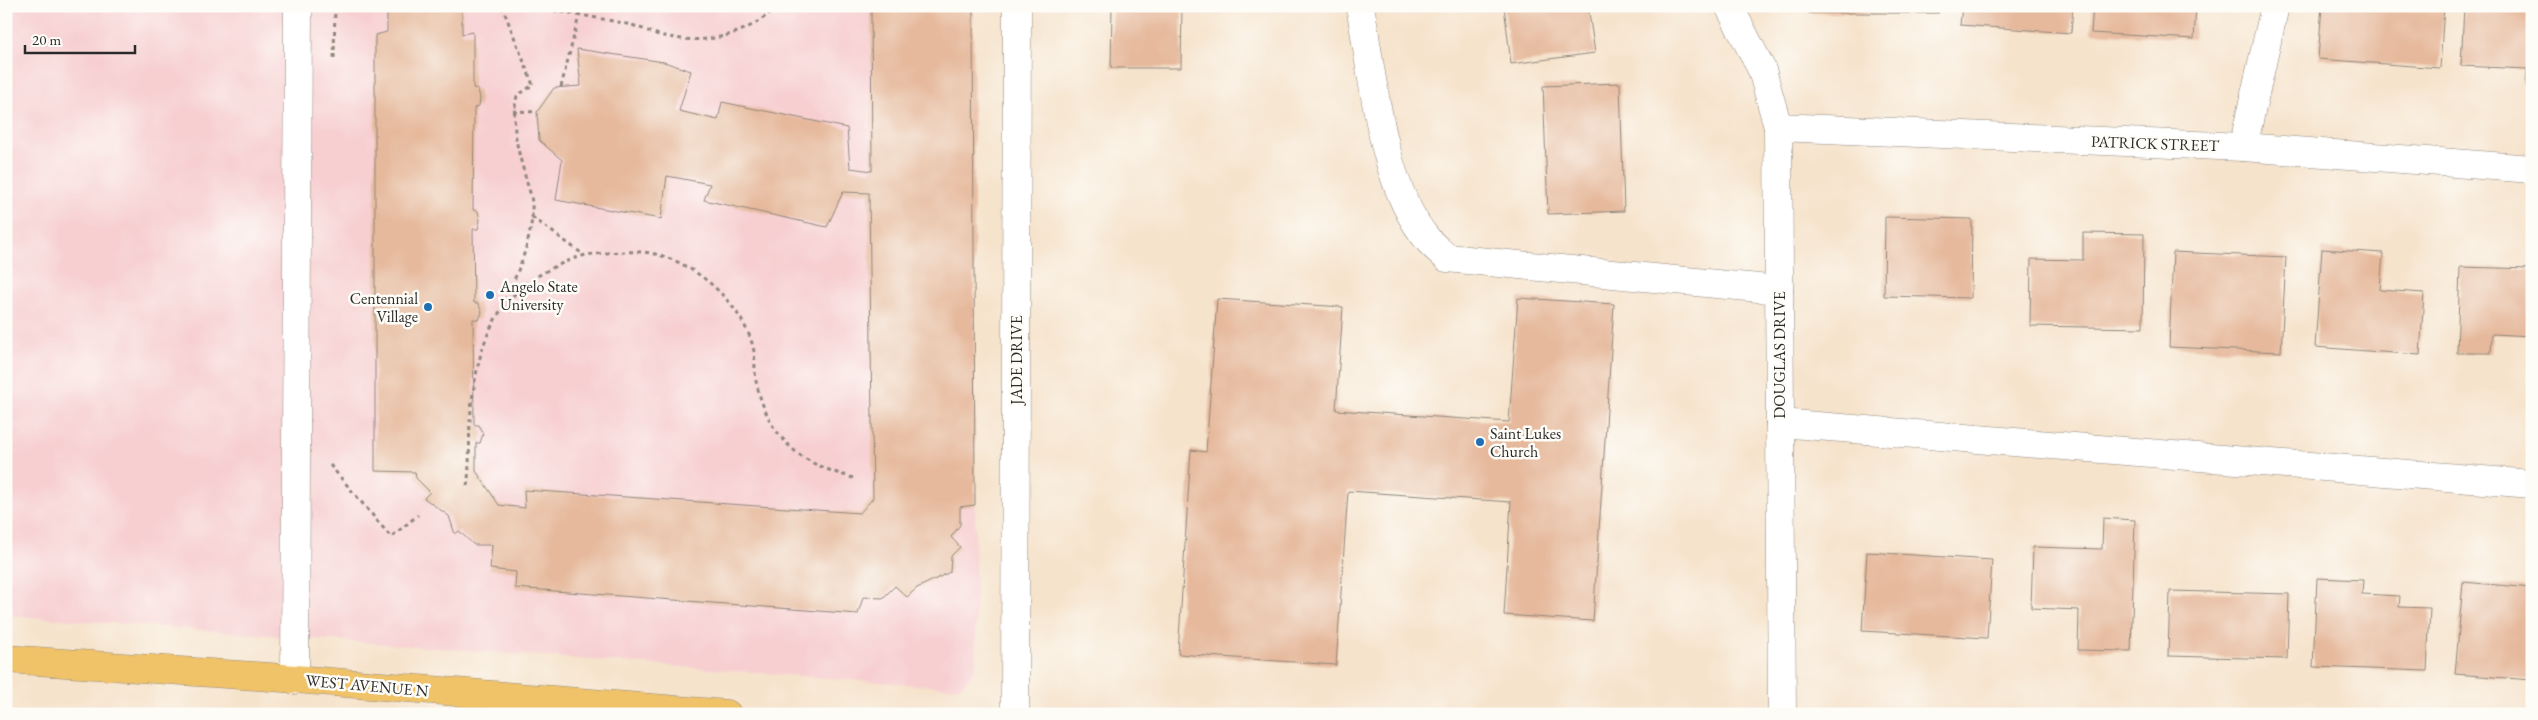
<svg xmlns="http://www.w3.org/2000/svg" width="2538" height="720" viewBox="0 0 2538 720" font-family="'EB Garamond',serif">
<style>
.built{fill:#f7cfd1}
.building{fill:#e6b99c}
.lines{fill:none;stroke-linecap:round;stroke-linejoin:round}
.minor-casing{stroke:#90877c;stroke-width:29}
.major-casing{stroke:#90877c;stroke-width:29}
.path{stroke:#90877c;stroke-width:3;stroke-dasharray:4 4;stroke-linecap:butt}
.minor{stroke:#fff;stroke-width:28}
.major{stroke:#f0c369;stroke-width:28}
.poi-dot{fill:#1f6fb2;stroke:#fdfcf7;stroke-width:2}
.labels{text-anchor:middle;stroke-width:5;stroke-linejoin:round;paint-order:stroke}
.street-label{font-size:16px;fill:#2b2b2b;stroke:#fdfcf7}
.poi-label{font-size:16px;fill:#2b2b2b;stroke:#fdfcf7;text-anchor:start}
</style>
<rect width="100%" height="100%" fill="#fdfcf7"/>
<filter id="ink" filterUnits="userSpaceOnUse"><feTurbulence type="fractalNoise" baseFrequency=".02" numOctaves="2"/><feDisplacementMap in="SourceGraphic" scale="10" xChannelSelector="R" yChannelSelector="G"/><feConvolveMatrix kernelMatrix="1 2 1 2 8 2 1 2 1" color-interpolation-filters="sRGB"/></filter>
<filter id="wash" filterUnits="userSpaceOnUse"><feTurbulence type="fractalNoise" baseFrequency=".0096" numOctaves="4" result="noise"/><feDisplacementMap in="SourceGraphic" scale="20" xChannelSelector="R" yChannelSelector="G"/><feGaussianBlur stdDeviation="1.12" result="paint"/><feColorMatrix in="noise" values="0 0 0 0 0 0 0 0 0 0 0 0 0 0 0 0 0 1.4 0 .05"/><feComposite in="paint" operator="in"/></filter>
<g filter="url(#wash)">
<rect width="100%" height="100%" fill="#f6e3cc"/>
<!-- built -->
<path class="built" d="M6,6h967l3,662 -9,12 -10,8 -951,-73z"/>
<g id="blocks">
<!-- building -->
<g class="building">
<path d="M387,6h75v28l11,-2v56l5,2 2,8 -1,8 -5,2 -1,102 5,1 2,9 -2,9h-5l1,74h4l4,9 -3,8 -6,-1 1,106h5l4,9 -3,9h-4v28l23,34 26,3 -1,-18 336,23 13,-15 -4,-305 -26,-1 -16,35 -123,-27 6,-16 -43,-8 -6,43 -105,-19 6,-40 -23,-20 -2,-28 17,-24 27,-2 -4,-37 87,13 27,9 -12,40 39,9 4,-18 125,26 3,40 22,3 -1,-165h102l2,499 -15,2v18l-9,12 9,10 -9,9 -1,16 -33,16 -10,9 -12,-11 -12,12 -20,-1 -5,17 -343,-26 1,-16 -26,-3 2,-24h-18l-15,-14 -4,3 -6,-18 -25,-18 6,-6 -14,-14 -1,-6 -40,-1v-436l12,-3z"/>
<path d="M1112,6h70l-1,62h-70z"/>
<path d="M1504,6h84l7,47 -84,11z"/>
<rect x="1809" y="6" width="129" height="7"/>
<path d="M1962,6h111l-2,27 -111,-8z"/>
<path d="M2093,6h103l-2,33 -103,-6z"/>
<path d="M2322,6h122l-4,62 -122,-9z"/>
<path d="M2464,6h68v80h-6l1,-17 -66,-3z"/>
<path d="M1620,83l4,128 -76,3 -5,-128z"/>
<path d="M1885,217l87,2 -1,79 -87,-2z"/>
<path d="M2083,233l61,1 -1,94 -113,-2 1,-67 52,1z"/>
<path d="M2322,249l61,4 -3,37 44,3 -4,62 -105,-8z"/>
<path d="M2173,252l113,5 -5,95 -112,-5z"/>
<path d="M2460,267l72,2v67l-40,-2 -1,19h-34z"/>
<path d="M1518,298l96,6 -21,317 -89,-6 7,-113 -163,-11 -12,174 -158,-11 13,-204 15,2 11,-153 126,8 -7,103 173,12z"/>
<path d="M2103,518l32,2 -4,131 -53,-1 1,-40 -48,-2 2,-61 69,2z"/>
<path d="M1867,552l125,8 -5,78 -125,-7z"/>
<path d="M2317,578l46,2 -1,14 38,2 -1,11 31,1 -3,63 -114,-4z"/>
<path d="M2463,582l69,6v92l-77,-6z"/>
<path d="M2170,591l119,3 -2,65 -119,-3z"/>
</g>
</g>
</g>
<g filter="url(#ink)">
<use href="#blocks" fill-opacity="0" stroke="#90877c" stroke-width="1"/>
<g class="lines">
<!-- minor casing -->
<g class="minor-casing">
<g id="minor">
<path d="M1360,6c13,70 21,179 68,234 5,6 13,12 19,18l332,32"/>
<path d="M1729,6l33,64 16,57 4,587"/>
<path d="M1778,127l465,20 289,22"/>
<path d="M2243,147l32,-141"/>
<path d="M1780,423l752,61"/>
<path d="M295,680l3,-674"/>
<path d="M1015,714l2,-708"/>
</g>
</g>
<!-- major casing -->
<g class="major-casing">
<path id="major" d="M6,659l264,18 457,37"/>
</g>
<!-- path -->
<g class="path">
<path d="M502,6l31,79 -16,11c-7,28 1,55 9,83 2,8 6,17 6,26 2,33 -16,72 -30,101"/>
<path d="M530,6c34,7 68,11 101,19 12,3 22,9 33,11 40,9 83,1 113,-30"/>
<path d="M334,58l1,-52"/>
<path d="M561,87l18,-71"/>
<path d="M513,111l24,1"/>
<path d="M532,217l52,38"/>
<path d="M330,465l61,72 27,-22"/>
<path d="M467,486c4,-25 1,-50 4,-76 8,-76 27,-123 102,-151 12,-5 22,-5 34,-6 17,-1 35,-3 52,2 41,12 80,48 93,88 4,12 2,25 4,38 3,15 9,32 17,45 22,33 45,41 80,52"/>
</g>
<!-- minor -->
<use href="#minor" class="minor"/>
<!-- major -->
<use href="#major" class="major"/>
</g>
</g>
<!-- markers -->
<g class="poi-dot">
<circle cx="490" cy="295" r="5"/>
<circle cx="428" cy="307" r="5"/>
<circle cx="1480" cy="442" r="5"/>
</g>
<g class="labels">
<!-- street labels -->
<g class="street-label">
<text transform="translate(2155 143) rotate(2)" y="6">PATRICK STREET</text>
<text transform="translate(1779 355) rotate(-90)" y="6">DOUGLAS DRIVE</text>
<text transform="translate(1016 360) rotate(-90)" y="6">JADE DRIVE</text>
<text transform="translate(367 685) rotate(5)" y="6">WEST AVENUE N</text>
</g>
<!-- poi labels -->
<g class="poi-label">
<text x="500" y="292">Angelo State<tspan x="500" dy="18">University</tspan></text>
<text x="418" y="304" text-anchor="end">Centennial<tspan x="418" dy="18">Village</tspan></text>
<text x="1490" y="439">Saint Lukes<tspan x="1490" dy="18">Church</tspan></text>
</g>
</g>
<!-- margin -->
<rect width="2538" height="720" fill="none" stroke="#fdfcf7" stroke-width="25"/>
<!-- scale -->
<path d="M25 45v8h110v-8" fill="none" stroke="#2b2b2b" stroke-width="2.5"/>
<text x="32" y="45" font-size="15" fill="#2b2b2b" stroke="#fdfcf7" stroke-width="4" paint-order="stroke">20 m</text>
</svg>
